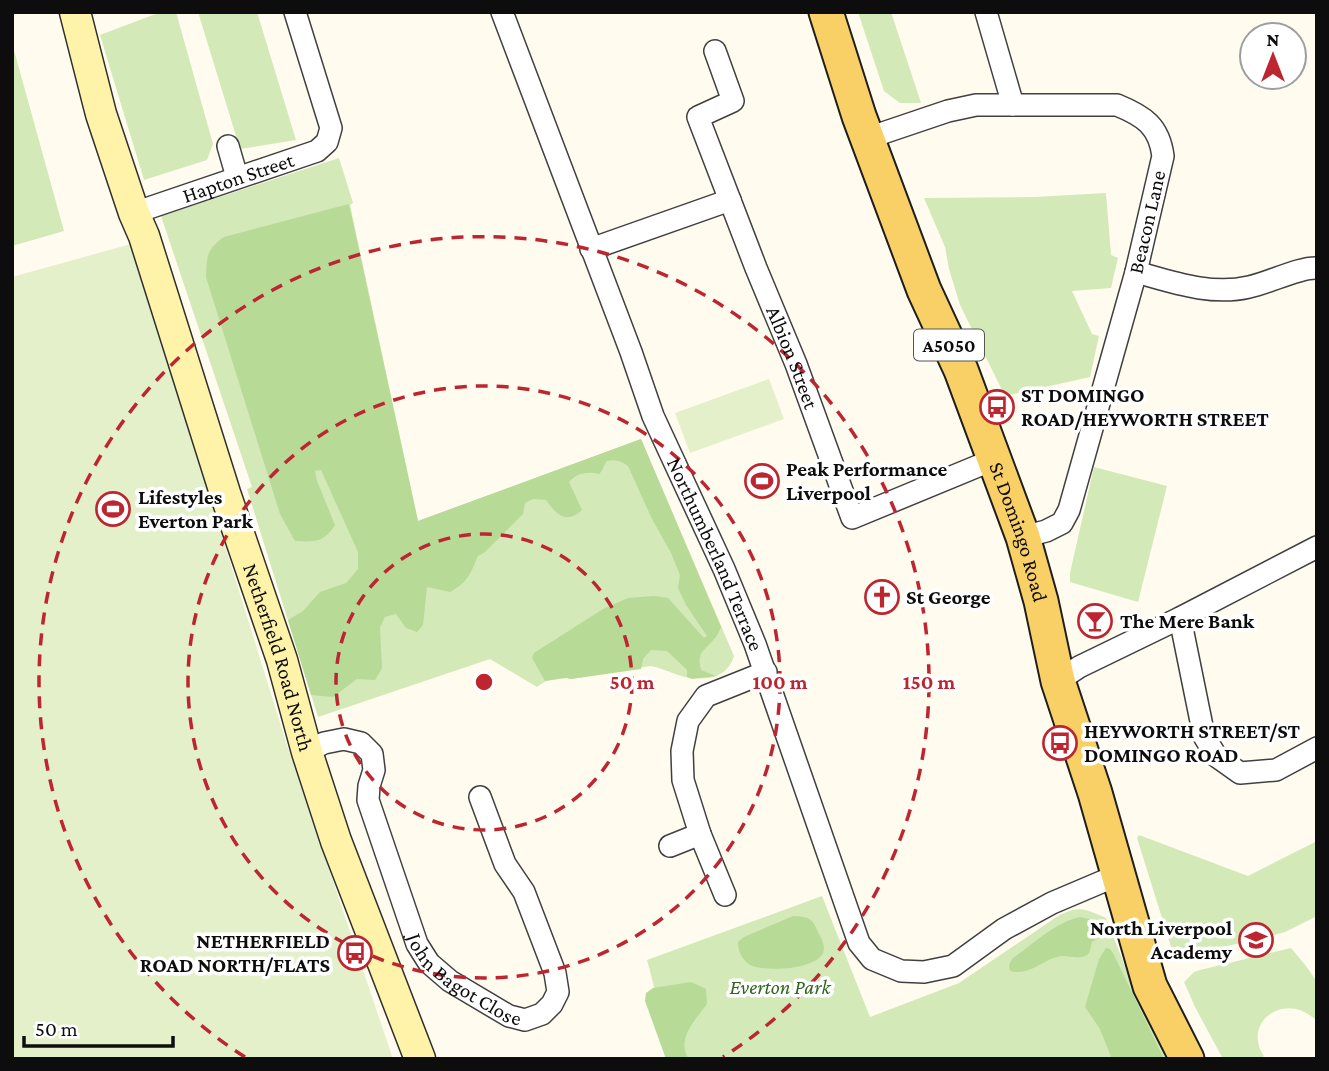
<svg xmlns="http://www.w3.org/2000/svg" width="1329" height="1071" viewBox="0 0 1329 1071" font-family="'Crimson Pro',serif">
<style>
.green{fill:#d3e9b8}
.forest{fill:#b7da97}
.pitch{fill:#e4f0ca}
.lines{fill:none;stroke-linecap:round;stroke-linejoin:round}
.street-casing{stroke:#404040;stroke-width:24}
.secondary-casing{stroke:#2f2f2f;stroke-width:33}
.primary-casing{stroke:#1e1e1e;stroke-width:37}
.street{stroke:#fff;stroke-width:21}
.secondary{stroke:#fff3a9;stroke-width:30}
.primary{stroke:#f8d065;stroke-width:33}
.ring{fill:none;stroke:#bd2631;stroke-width:3.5;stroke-dasharray:12 9}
.labels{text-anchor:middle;stroke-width:7;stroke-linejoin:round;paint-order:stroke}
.shield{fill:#fff;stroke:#565656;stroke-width:2}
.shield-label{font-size:19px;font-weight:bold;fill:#0d0d0d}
.street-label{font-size:21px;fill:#0d0d0d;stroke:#fff}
.poi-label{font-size:21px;font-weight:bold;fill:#0d0d0d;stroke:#fff;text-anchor:start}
.park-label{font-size:21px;font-style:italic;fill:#2f651e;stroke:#fff}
.centre{fill:#bd2631;stroke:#fff;stroke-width:3.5}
.ring-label{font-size:21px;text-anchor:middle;font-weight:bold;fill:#bd2631;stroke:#fff;stroke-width:7;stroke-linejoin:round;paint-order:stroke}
</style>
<rect width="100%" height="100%" fill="#fffbee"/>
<!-- green -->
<g class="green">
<path d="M161,12h15l37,132 -6,16 -63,20 -44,-145z"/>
<path d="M198,12h59l39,128 -56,9z"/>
<path d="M858,12h33l30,91h-21l-16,-12z"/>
<path d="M12,43l52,188 -52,15z"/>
<path d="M339,158l14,45 -3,2 68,316 223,-82 93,217c-6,19 -21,24 -40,22 -15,0 -29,-10 -44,-12l-79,13c-12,-4 -25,1 -34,8l-47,-28 -172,58 -71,-228 5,-2 -91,-271z"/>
<path d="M1106,193l5,62 7,3 -7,30 -39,3 20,43 7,2 -9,41 -85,19 -45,-91 -11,-36 -4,-22 -21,-49 111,-1z"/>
<path d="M1094,467l73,19 -29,116 -68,-20v-9z"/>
<path d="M1139,835l109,41 69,-35v75l-32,16 -25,7 -72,15 -16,-4 -35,-112z"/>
<path d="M822,896l48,121 89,-34 99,-67c22,-11 27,-7 48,2l26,66 37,75h-496l-26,-99z"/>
<path d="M1291,948l15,18 11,16v39c-32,-32 -76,2 -53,35l-4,3h-37l-28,-52 -11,-25 10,-10 6,-2z"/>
</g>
<!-- forest -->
<g class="forest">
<path d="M349,204l69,317 223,-82 80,188c-1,3 -4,9 -6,11 -10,13 -19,13 -14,32l15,6 -24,3 -5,-2v-7l-20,-19 -16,-1 -8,9 -2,10 -70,10 -5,-1 -21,3 -13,-23 2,-5 69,-44 25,-11 26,-2 14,2 36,40 3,-2 -21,-31 -8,-17 2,-13 -9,-22 -19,-34 -24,-53c-7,-5 -12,-7 -21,-5 -4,4 -3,9 -8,13 -11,-3 -23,-1 -30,8l13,28c-16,15 -26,4 -36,-10l-13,-1 -8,4 -2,11 -38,38 -7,4c-8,18 -9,25 -28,36l-23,-5 -4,38 -6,7 -11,-4 -10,-14 -11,3 -5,10 2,41 -7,12 -18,-1 -24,18 -22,-2 -23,-75 15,-9 17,-19 26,-9 12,-14v-17l-37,-82 -6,1 2,10 18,44c-11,18 -22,17 -40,16l-15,-27 -74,-237c1,-21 0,-27 18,-40z"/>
<path d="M793,916c15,1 19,1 25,16 3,6 8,14 5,21 -8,17 -58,19 -73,12 -8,-5 -12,-14 -12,-23l6,-5z"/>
<path d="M1080,917l9,2 12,6 1,4 -2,8 -8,5c-2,6 -1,12 -7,14 -9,4 -19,-2 -28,1 -18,5 -28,19 -47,14l-1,-6 3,-6c19,-14 46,-38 68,-42z"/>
<path d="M1106,948l4,1 3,4 51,106h-52l-12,-30 -15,-22 14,-48z"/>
<path d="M691,982l15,7 1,15c-11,15 -32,36 -18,55h-23l-21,-58 1,-8 7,-5z"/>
</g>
<!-- pitch -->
<g class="pitch">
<path d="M131,244l155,498 107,317h-381v-782z"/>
<path d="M769,379l15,40 -94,34 -15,-40z"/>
</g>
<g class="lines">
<!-- street casing -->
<g class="street-casing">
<g id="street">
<path id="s1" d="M502,12l129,340 22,64 71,153 31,75 104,299 13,16 29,12 23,1 29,-6 51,-37 48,-26 66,-28"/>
<path d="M986,12l27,93"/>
<path id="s2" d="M715,51l18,50 -35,16 58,151 40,96 56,154 143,-59"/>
<path d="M868,138l80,-27 28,-6h141c27,11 42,21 46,51l-27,116 -67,238 -7,13 -16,8 -23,6"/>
<path d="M228,146l9,31"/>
<path id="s3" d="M134,213l183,-62 10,-9 4,-14 -36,-116"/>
<path d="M591,249l139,-49"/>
<path d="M1136,272c36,10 75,24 113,15 20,-4 50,-20 68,-19"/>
<path d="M1180,618l24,118 12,20 24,17 36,-3 41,-22"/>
<path d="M1058,681l21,-14 101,-49 137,-71"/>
<path id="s4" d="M307,752l17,-9 20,-4 17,4 11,11 2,16 -5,16 -1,14 49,144 12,19 21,18 59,35 16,4 17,-6 10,-10 6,-12 -3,-19 -31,-81 -19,-28 -25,-67"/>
<path d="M670,846l30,-12"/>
<path d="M725,895l-25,-61 -17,-54 -1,-29 6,-30 18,-25 60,-24"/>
</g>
</g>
<!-- secondary casing -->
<g class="secondary-casing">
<g id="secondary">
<path id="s5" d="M75,12l26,102 33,99 10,23 81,257 57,167 25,92 29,89 84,218"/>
</g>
</g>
<!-- primary casing -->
<g class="primary-casing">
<g id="primary">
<path id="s6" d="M826,12l33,104 65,174 37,80 62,167 18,64 17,80 37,112 55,193 37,73"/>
</g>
</g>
<!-- street -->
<use href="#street" class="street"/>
<!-- secondary -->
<use href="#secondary" class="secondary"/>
<!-- primary -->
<use href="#primary" class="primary"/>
</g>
<!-- distance rings -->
<g class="ring">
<circle cx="484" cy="682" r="148"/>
<circle cx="484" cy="682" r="296"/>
<path d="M245 1057A445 445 0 1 1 723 1057"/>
</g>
<!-- icons -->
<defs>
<g id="bus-ring" transform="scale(1.75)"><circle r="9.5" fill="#fff" stroke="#bd2631" stroke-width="1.5"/><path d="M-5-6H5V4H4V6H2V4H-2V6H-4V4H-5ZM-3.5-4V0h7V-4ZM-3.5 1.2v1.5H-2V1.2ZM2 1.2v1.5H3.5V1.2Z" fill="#bd2631"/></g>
<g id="stadium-ring" transform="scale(1.75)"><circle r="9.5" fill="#fff" stroke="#bd2631" stroke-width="1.5"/><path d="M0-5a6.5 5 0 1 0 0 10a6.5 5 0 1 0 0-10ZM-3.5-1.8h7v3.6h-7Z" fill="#bd2631"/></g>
<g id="church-ring" transform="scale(1.75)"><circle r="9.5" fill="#fff" stroke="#bd2631" stroke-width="1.5"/><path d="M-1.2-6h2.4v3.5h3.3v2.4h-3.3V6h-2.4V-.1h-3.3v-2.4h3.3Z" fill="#bd2631"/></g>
<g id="bar-ring" transform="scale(1.75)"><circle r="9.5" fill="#fff" stroke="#bd2631" stroke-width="1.5"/><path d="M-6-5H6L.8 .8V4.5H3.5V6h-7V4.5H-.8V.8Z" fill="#bd2631"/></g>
<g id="school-ring" transform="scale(1.75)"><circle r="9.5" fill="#fff" stroke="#bd2631" stroke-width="1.5"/><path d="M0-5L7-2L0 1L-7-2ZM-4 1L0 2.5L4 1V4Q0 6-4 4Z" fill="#bd2631"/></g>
</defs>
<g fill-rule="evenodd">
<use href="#bus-ring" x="997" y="407"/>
<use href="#stadium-ring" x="762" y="481"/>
<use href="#stadium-ring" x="113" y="509"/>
<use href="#church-ring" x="882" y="597"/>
<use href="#bar-ring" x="1095" y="621"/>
<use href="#bus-ring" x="1060" y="743"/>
<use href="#school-ring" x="1256" y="940"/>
<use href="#bus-ring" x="355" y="953"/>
</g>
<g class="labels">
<!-- shield labels -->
<rect class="shield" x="914" y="329.5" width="70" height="31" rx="5"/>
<g class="shield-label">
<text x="949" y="352">A5050</text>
</g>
<!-- street labels -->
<g class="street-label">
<text dy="7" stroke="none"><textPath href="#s3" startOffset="110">Hapton Street</textPath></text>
<text transform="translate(1147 222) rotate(-77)" y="7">Beacon Lane</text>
<text dy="7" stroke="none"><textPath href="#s2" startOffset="350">Albion Street</textPath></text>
<text dy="7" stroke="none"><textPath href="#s6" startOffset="555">St Domingo Road</textPath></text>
<text dy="7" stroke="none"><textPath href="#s1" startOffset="583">Northumberland Terrace</textPath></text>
<text dy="7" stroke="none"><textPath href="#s5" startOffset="677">Netherfield Road North</textPath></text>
<text dy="7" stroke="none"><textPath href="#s4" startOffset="332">John Bagot Close</textPath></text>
</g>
<!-- poi labels -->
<g class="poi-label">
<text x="1021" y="402">ST DOMINGO<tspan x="1021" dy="24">ROAD/HEYWORTH STREET</tspan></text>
<text x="786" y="476">Peak Performance<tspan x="786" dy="24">Liverpool</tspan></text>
<text x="138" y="504">Lifestyles<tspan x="138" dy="24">Everton Park</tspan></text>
<text x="906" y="604">St George</text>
<text x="1120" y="628">The Mere Bank</text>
<text x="1084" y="738">HEYWORTH STREET/ST<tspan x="1084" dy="24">DOMINGO ROAD</tspan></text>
<text x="1232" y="935" text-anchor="end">North Liverpool<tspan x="1232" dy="24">Academy</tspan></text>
<text x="330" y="948" text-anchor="end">NETHERFIELD<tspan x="330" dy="24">ROAD NORTH/FLATS</tspan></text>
</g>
<!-- park labels -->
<g class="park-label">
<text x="780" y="994">Everton Park</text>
</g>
</g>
<circle cx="484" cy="682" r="10" class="centre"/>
<g class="ring-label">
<text x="632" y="689">50 m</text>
<text x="780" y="689">100 m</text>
<text x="929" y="689">150 m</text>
</g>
<!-- border -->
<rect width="1329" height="1071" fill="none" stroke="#0d0d0d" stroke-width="28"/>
<!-- north arrow -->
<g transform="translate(1273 56)"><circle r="33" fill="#ffffff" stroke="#9e9e9e" stroke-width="2"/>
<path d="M0-5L12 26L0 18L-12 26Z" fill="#bd2631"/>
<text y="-10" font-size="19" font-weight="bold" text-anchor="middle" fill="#0d0d0d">N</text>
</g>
<!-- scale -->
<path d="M24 1036v10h149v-10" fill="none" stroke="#0d0d0d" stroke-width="3.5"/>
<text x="35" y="1036" font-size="21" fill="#0d0d0d" stroke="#ffffff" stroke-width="5" paint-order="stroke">50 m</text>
</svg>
